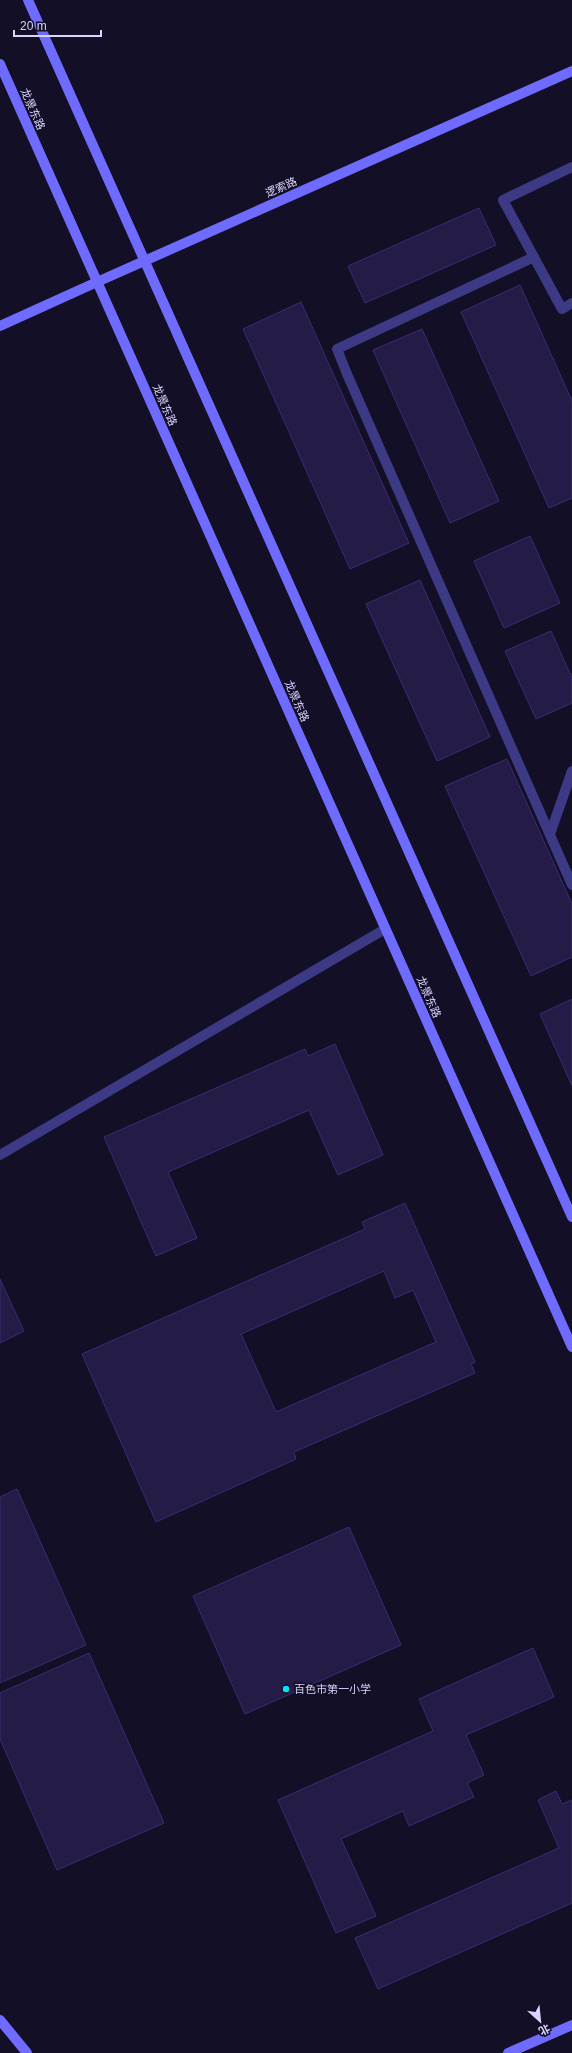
<svg xmlns="http://www.w3.org/2000/svg" width="572" height="2053" viewBox="0 0 572 2053" font-family="Helvetica,'Noto Sans SC',sans-serif">
<style>
.building{fill:#241b47;stroke:#3b2d73;fill-rule:evenodd}
.lines{fill:none;stroke-linecap:round;stroke-linejoin:round}
.service{stroke:#3d3a85;stroke-width:10}
.minor{stroke:#3d3a85;stroke-width:10}
.secondary{stroke:#6f6bff;stroke-width:10}
.poi-dot{fill:#00e5ff;stroke:#130f26;stroke-width:1.5}
.labels{text-anchor:middle;stroke-width:3;stroke-linejoin:round;paint-order:stroke}
.street-label{font-size:11px;fill:#d9d4ff;stroke:#130f26}
.poi-label{font-size:11px;fill:#d9d4ff;stroke:#130f26;text-anchor:start}
</style>
<rect width="100%" height="100%" fill="#130f26"/>
<!-- building -->
<g class="building">
<path d="M479,208l17,37 -131,58 -17,-37z"/>
<path d="M520,285l52,116v97l-23,10 -88,-196z"/>
<path d="M301,302l108,241 -59,26 -107,-240z"/>
<path d="M422,329l77,172 -49,22 -77,-173z"/>
<path d="M530,536l30,67 -56,25 -30,-67z"/>
<path d="M420,580l70,157 -53,24 -71,-157z"/>
<path d="M551,631l21,47v25l-36,16 -31,-68z"/>
<path d="M507,759l65,145v53l-41,19 -86,-190z"/>
<path d="M572,999v87l-32,-72z"/>
<path d="M335,1044l48,111 -45,20 -29,-65 -141,62 29,66 -41,18 -52,-119 201,-88 3,7z"/>
<path d="M405,1203l70,159 -4,2 4,9 -181,79 2,7 -140,63 -74,-168 283,-125 -3,-7zM384,1271l11,27 18,-8 23,52 -160,70 -35,-78z"/>
<path d="M0,1279l24,52 -24,12z"/>
<path d="M17,1489l69,156 -86,38v-186z"/>
<path d="M349,1527l52,118 -156,69 -52,-118z"/>
<path d="M533,1648l21,49 -88,38 18,40 -17,8 7,14 -65,29 -6,-15 -62,28 35,77 -40,17 -58,-133 155,-69 -14,-32z"/>
<path d="M89,1653l75,170 -107,47 -57,-131v-46z"/>
<path d="M556,1791l6,13 10,-4v103l-194,86 -23,-51 204,-90 -21,-48z"/>
</g>
<g class="lines">
<!-- service -->
<path class="service" d="M0,1155l385,-226"/>
<!-- minor -->
<g class="minor">
<path d="M572,167l-69,33 59,109 10,-6"/>
<path d="M534,257l-197,92 10,25 225,511"/>
<path d="M550,834l22,-63"/>
</g>
<!-- secondary -->
<g class="secondary">
<path d="M28,0l544,1217"/>
<path d="M0,64l572,1283"/>
<path d="M0,326l97,-44 475,-211"/>
<path d="M0,2020l27,33"/>
<path d="M508,2053l64,-28"/>
</g>
</g>
<!-- markers -->
<circle class="poi-dot" cx="286" cy="1689" r="4"/>
<g class="labels">
<!-- street labels -->
<g class="street-label">
<text transform="translate(33 109) rotate(66)" y="4">龙景东路</text>
<text transform="translate(281 187) rotate(-24)" y="4">逻索路</text>
<text transform="translate(165 405) rotate(66)" y="4">龙景东路</text>
<text transform="translate(297 701) rotate(66)" y="4">龙景东路</text>
<text transform="translate(429 997) rotate(66)" y="4">龙景东路</text>
</g>
<!-- poi labels -->
<g class="poi-label">
<text x="294" y="1693">百色市第一小学</text>
</g>
</g>
<!-- north arrow -->
<g transform="translate(540 2021) rotate(153)" stroke="#130f26" stroke-width="3" paint-order="stroke">
<path d="M0-3L7 15L0 10L-7 15Z" fill="#d9d4ff"/>
<text y="-6" font-size="11" font-weight="bold" text-anchor="middle" fill="#d9d4ff">北</text>
</g>
<!-- scale -->
<path d="M14 30v6h87v-6" fill="none" stroke="#d9d4ff" stroke-width="2"/>
<text x="20" y="30" font-size="12" fill="#d9d4ff" stroke="#130f26" stroke-width="3" paint-order="stroke">20 m</text>
</svg>
